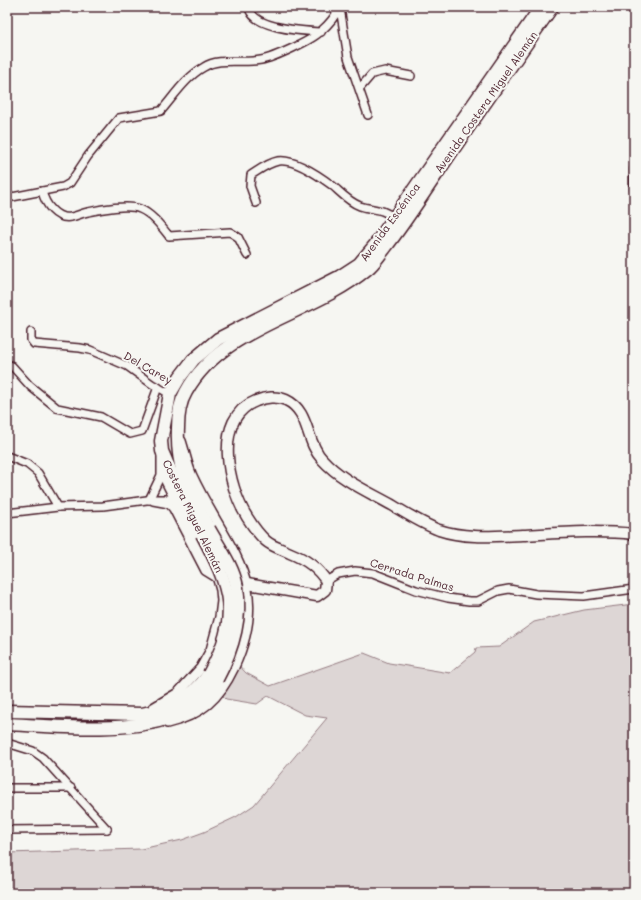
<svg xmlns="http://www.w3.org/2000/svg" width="641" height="900" viewBox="0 0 641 900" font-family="Mali,sans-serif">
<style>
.green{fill:#ddd6d5;stroke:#947a80}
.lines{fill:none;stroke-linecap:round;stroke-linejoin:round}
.minor-casing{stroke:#4a1f2b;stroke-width:10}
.tertiary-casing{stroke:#4a1f2b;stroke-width:12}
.secondary-casing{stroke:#4a1f2b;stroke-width:13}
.primary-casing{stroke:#4a1f2b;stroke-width:15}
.minor{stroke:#f6f6f2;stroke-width:7}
.tertiary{stroke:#f6f6f2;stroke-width:9}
.secondary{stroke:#f6f6f2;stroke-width:10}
.primary{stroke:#f6f6f2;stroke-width:12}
.primary-bridge-casing{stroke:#4a1f2b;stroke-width:15;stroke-linecap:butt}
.primary-bridge{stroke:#f6f6f2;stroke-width:12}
.labels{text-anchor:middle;stroke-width:4;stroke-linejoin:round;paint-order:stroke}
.street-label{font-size:11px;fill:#4a1f2b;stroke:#f6f6f2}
</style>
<rect width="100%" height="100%" fill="#f6f6f2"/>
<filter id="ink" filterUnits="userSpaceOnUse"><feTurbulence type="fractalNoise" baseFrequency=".025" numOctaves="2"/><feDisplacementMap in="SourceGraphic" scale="8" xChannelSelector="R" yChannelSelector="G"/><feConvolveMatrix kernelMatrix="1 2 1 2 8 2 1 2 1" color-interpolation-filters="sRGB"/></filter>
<g filter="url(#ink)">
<!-- green -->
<path class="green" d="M634,604v289h-627v-40l134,-4 41,-9 22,-8 32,-15 18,-12 73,-87 -22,-3 -37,-19 -11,8 -31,-5 -10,-10 16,-31 14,15 24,13 94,-33 25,10 61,10 25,-21 1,-4 23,-1 35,-25 50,-12z"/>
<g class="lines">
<!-- minor casing -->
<g class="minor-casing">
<g id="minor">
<path d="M249,7c3,22 54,24 72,25"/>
<path d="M340,8l8,49 20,58"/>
<path d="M360,88l12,-14 13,-3 26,5"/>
<path d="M634,169v20"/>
<path d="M42,191c3,13 14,29 29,26 6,-1 11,-4 17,-5 13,-3 41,-8 52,-3 12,5 21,17 29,27l61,-4 8,5 9,18"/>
<path d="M7,198l56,-11 7,-4 18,-27 31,-38 42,-7c13,-15 25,-34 43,-44 16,-10 38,-3 57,-7 12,-2 52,-20 60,-29 7,-6 15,-16 19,-24"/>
<path d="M256,203l-6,-17 1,-11c8,-5 17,-12 27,-14 16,-3 43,16 55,25 8,7 16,16 27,20 12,4 23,2 34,12"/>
<path d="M31,332v8l3,4 46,4 10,2 37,16 25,18 18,10"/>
<path d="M7,364l5,2 18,20 27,22 44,9 29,17 12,-3 16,-44"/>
<path d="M7,456l20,8 11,9 20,34"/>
<path d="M149,500l13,-27"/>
<path d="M153,501l16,3 4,5 32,62 13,8"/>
<path d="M7,513l51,-6 45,-1 51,-7h20"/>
<path d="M326,581l12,-7 17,-3 18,2 43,17 32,8 21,3h9l20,-10 11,-2 27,5 48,2 50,-7"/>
<path d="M7,743l26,8 10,7 64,71"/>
<path d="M7,788h64"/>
<path d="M7,830l100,-1"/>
</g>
</g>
<!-- tertiary casing -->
<g class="tertiary-casing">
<g id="tertiary">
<path d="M153,708l25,-15 23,-25 10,-18 9,-33 2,-16 -1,-11 -4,-14 -19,-31 -36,-72v-18"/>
<path d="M167,723c34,-8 52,-24 67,-56 39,-86 -8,-118 -42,-191 -5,-11 -7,-23 -11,-35"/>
</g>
</g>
<!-- secondary casing -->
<g class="secondary-casing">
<path id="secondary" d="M230,581l87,15 8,-6 1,-9c-8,-13 -21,-22 -36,-28 -8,-4 -17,-6 -24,-12 -7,-6 -14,-16 -19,-24 -19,-30 -35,-99 9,-116 9,-4 21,-5 30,-1 24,11 19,41 36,59 19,21 45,32 70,46 15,9 31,19 47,25 27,9 56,6 84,5 37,-2 74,-5 111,-1"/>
</g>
<!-- primary casing -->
<g class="primary-casing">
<g id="primary">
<path d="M209,529c-19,-36 -33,-58 -31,-101 0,-11 2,-26 8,-36 36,-66 127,-77 181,-123 7,-5 12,-14 18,-21 18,-23 34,-48 51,-73 38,-57 77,-112 116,-168"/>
<path d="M202,534l-20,-36 -20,-47 -1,-10 9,-47 10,-17 13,-17 25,-21 121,-62 20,-13 16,-19 166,-238"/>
<path d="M7,711l135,3c30,-6 48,-14 67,-40"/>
<path d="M7,724c45,2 117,9 158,-5 22,-7 39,-21 52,-40"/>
</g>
</g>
<!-- minor -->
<use href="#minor" class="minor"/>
<!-- tertiary -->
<use href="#tertiary" class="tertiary"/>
<!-- secondary -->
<use href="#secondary" class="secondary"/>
<!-- primary -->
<use href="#primary" class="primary"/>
<!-- primary-bridge casing -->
<g class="primary-bridge-casing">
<g id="primary-bridge">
<path d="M209,529c10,18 24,37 28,58 5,33 -5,64 -20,92"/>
<path d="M202,534c29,55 39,82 7,140"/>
</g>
</g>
<!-- primary-bridge -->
<use href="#primary-bridge" class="primary-bridge"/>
</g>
</g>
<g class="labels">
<!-- street labels -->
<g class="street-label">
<text transform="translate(486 102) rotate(-55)" y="4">Avenida Costera Miguel Alemán</text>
<text transform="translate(390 222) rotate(-54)" y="4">Avenida Escénica</text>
<text transform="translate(148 368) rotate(30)" y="4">Del Carey</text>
<text transform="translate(193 516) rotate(64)" y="4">Costera Miguel Alemán</text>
<text transform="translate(412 575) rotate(17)" y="4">Cerrada Palmas</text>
</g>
</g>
<!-- margin -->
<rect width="641" height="900" fill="none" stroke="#f6f6f2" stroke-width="24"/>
<rect x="12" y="12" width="617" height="876" fill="none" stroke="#4a1f2b" stroke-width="1.5" filter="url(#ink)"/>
</svg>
